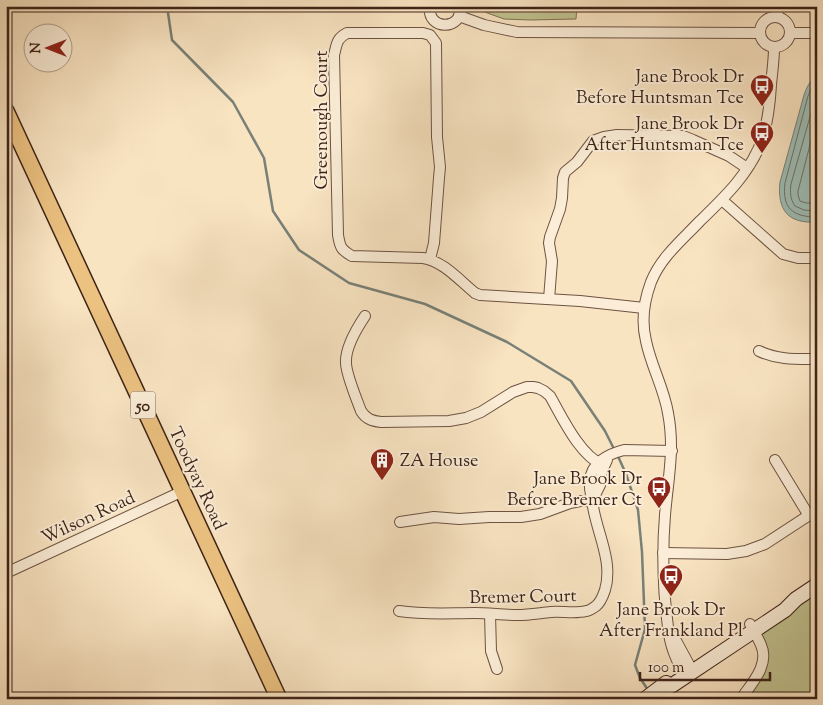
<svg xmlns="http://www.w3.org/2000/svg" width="823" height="705" viewBox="0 0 823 705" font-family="'Sorts Mill Goudy',serif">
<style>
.green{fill:#c1c390;stroke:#807354}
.water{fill:#9ebeb7;stroke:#788077}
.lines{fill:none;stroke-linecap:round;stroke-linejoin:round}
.shore{stroke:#6e7068;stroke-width:1}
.stream{stroke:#788077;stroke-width:2.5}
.street-casing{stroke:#6d5342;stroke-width:12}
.secondary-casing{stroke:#3e2318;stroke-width:16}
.primary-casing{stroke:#3e2318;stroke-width:18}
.street{stroke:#fbedd7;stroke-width:10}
.secondary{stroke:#fbedd7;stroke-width:14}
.primary{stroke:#ecc281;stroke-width:15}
.labels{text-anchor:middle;stroke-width:4;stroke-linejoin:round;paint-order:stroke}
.shield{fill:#fbedd7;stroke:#776051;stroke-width:1}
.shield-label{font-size:16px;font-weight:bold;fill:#3e2318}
.poi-label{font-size:18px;fill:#3e2318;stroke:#fbedd7;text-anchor:end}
.street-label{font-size:18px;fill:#3e2318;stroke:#fbedd7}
</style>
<rect width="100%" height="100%" fill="#f9e4c2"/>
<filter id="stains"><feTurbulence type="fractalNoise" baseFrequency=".004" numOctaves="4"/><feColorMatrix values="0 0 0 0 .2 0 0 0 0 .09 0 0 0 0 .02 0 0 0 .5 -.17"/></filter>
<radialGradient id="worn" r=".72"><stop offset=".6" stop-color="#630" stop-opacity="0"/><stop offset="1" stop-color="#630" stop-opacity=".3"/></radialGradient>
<!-- green -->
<g class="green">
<path d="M468,6h109l-1,13 -46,1 -26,-1z"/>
<path d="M817,585v114h-76l22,-36 -9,-32z"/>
</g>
<!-- water -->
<path class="water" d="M817,77v145c-29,2 -40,-12 -37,-40l24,-87c3,-8 5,-14 13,-18z"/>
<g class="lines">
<!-- shore -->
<g class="shore">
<path d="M817,82l-6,7 -3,7 -23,87c-3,25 7,34 32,34"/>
<path d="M817,92l-26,92c-1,8 -1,15 4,22l9,4 13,1"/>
<path d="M817,118l-19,73v4l2,6 6,2h11"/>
</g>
<!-- stream -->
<g class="stream">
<path d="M167,6l5,34 61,62 31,56 9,53 26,39 50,33 76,21 82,38 64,39 34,50 9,18"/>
<path d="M617,454l9,20 12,36 4,42 3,77 -10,36 5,13 8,12"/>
<path d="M814,699v-32l3,-3"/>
</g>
<!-- street casing -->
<g class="street-casing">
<g id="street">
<path d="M430,6c-4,25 34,25 30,0"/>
<path d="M459,16l25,9 33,7 243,1"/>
<circle cx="775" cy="32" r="15"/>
<path d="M777,17l1,-11"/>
<path d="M790,33h27"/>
<path d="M722,200l61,54 15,4h19"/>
<path d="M430,259l4,-16 5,-65 1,-11 -3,-30 -1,-94 -6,-8 -7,-2h-76c-11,6 -10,11 -13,22l4,180c2,12 3,15 14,21l71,2c20,3 36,22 52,35l5,2 100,6 64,7"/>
<path d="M549,299l3,-38 -3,-18 1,-6 10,-28 2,-11 1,-20 2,-6 12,-10 16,-21 11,-4 13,-2 66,1 10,4 36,16 18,12"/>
<path d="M365,316c-8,12 -20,32 -19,47 0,11 11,37 15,48 5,8 11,10 20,11l68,-1 17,-3 15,-6 32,-20 14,-5h6l5,1 6,3 6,5c12,21 30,60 53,69"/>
<path d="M759,351c19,9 37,8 58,8"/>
<path d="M775,460l34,56"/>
<path d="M592,501l8,-16 2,-14 5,-11"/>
<path d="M400,522l34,-5 25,2 30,-2h32l19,-3 30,-11 10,-2h12"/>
<path d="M663,553l64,1 19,-3 19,-7 52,-34"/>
<path d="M6,573l177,-82"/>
<path d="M399,611c26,4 50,2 76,2 14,0 28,2 42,2 12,0 23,-2 34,-3 11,-1 24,2 35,-1 3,0 7,-3 10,-5 5,-4 7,-10 9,-16 9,-30 -10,-60 -13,-90 -1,-6 -3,-12 -2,-19 1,-18 18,-27 34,-31l48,1"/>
<path d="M490,614l1,37 6,18"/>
<path d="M674,637l19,35"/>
<path d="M687,676c-6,-7 -10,-15 -13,-23 -3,-8 -5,-17 -6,-26 -5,-37 -6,-75 -3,-112 3,-36 10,-66 3,-102 -4,-25 -17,-47 -22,-72 -5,-20 -2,-40 5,-59 10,-25 31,-42 49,-61 25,-24 52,-50 63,-84 5,-17 7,-34 8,-52 1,-12 3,-25 3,-37"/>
<path d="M741,699c10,-15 29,-34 20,-54 -3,-7 -7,-14 -11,-21"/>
</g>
</g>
<!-- secondary casing -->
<g class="secondary-casing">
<g id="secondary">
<path d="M659,689l12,-3 114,-76 11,-11 21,-14"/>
<path d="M645,699l21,-16"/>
</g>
</g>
<!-- primary casing -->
<g class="primary-casing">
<path id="primary" d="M6,111l273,588"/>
</g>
<!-- street -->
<use href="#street" class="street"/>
<!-- secondary -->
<use href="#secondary" class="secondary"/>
<!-- primary -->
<use href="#primary" class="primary"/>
</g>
<!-- icons -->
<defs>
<g id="bus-pin" transform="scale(1.25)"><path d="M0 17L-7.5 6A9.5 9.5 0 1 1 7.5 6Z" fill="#8f2418" stroke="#fbedd7"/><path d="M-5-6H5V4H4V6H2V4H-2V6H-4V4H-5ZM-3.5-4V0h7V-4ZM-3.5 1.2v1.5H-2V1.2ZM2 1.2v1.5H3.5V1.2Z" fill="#fff"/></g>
<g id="building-pin" transform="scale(1.25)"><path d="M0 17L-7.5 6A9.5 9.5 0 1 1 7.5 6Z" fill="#8f2418" stroke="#fbedd7"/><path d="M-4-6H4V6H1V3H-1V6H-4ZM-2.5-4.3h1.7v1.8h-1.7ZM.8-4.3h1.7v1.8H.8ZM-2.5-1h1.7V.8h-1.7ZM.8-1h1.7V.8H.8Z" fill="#fff"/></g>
</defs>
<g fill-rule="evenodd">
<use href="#bus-pin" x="762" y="86"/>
<use href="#bus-pin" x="762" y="133"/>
<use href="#building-pin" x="382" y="460"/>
<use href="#bus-pin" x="659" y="488"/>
<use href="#bus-pin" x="671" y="576"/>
</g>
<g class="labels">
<!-- shield labels -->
<rect class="shield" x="130.5" y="391.5" width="25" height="27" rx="4"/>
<g class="shield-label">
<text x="143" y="411">50</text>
</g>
<!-- poi labels -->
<g class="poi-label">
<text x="744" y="82">Jane Brook Dr<tspan x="744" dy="21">Before Huntsman Tce</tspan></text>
<text x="744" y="129">Jane Brook Dr<tspan x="744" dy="21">After Huntsman Tce</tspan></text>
<text x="400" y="466" text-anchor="start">ZA House</text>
<text x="642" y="484">Jane Brook Dr<tspan x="642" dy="21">Before Bremer Ct</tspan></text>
<text x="671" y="615" text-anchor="middle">Jane Brook Dr<tspan x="671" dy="21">After Frankland Pl</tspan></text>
</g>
<!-- street labels -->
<g class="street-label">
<text transform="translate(321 120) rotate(-90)" y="6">Greenough Court</text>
<text transform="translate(198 478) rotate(65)" y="6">Toodyay Road</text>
<text transform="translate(88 517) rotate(-25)" y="6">Wilson Road</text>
<text transform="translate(523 596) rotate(-1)" y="6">Bremer Court</text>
</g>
</g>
<!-- margin -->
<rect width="823" height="705" fill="none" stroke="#f9e4c2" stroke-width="25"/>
<rect x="8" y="8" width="808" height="690" fill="none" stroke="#3e2318" stroke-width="2.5"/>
<rect x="12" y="12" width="798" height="680" fill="none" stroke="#3e2318"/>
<!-- north arrow -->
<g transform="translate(48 48) rotate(270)"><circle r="24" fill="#fbedd7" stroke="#af9c8b"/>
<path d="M0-4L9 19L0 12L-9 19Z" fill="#8f2418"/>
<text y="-8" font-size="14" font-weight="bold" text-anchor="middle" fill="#3e2318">N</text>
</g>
<!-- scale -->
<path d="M640 672v8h130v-8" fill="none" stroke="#3e2318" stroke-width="2.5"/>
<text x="648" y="672" font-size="15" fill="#3e2318" stroke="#fbedd7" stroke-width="4" paint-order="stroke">100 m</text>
<rect width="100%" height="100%" filter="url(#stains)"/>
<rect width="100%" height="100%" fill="url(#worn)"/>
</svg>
